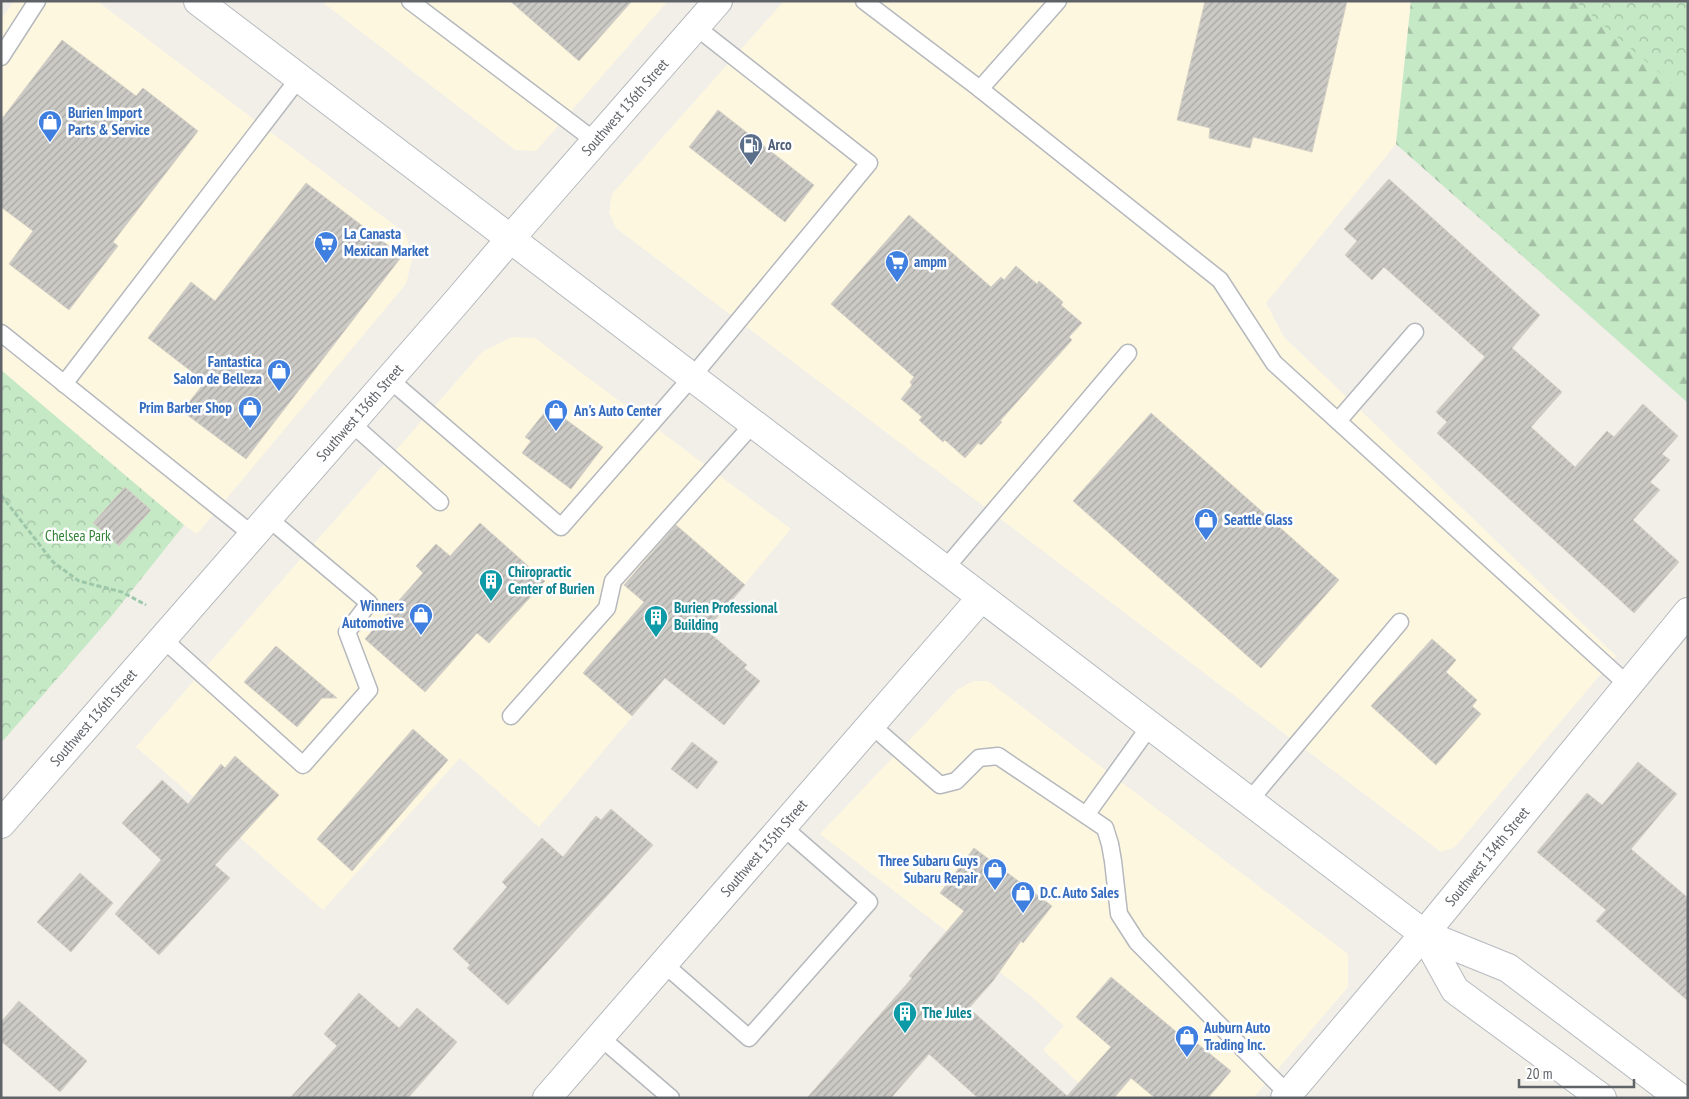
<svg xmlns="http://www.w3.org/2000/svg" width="1689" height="1099" viewBox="0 0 1689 1099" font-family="'PT Sans Narrow',sans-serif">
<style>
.commercial{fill:#fef7e0}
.forest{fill:url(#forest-firs)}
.park{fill:url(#park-crowns)}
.building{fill:url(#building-hatch);stroke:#d6d1c6}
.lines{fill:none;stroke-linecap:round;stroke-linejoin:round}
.service-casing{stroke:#b5b8bc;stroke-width:19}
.minor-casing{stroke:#b5b8bc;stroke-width:30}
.tertiary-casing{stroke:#b5b8bc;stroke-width:30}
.secondary-casing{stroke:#b6babf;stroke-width:30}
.path{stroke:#9cc7a9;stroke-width:3;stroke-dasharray:5 2.5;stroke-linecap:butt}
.service{stroke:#fff;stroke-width:16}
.minor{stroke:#fff;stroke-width:28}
.tertiary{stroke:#fff;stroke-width:28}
.secondary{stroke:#fff;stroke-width:28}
.labels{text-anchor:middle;stroke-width:5;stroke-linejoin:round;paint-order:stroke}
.street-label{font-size:15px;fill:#5f6368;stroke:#fff}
.shop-label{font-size:15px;font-weight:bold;fill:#366cbe;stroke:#fff;text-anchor:start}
.service-label{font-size:15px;font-weight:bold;fill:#4e5e75;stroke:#fff;text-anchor:start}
.park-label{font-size:15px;fill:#348238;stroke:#fff}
.culture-label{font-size:15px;font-weight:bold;fill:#0d838f;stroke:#fff;text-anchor:start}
</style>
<defs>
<pattern id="forest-firs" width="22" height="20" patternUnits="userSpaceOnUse" patternTransform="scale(1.25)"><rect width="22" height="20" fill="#c5e8c5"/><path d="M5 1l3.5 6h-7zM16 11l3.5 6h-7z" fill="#a3c0a4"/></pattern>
<pattern id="park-crowns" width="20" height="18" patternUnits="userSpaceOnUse" patternTransform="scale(1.25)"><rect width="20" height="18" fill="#c5e8c5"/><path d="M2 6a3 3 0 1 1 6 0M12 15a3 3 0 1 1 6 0" fill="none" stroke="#a3c0a4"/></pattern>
<pattern id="building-hatch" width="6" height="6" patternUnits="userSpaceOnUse" patternTransform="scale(1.25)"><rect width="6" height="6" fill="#cccac5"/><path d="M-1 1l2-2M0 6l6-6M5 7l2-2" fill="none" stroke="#a9a8a4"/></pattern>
</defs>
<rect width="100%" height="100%" fill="#f1efe8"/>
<!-- commercial -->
<g class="commercial">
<path d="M14,1h83l309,233 6,26 -6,24 -209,250 -13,-9 -183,-155v-350z"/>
<path d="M321,1h347l-132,150 -21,-1z"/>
<path d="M784,1h627l-15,143 -130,159 18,34 332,319 -161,191 -14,5 -825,-624 -7,-16 3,-18z"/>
<path d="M512,337l23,1 256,191 -252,298 -79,-69 -137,152 -187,-163 347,-396z"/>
<path d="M974,681h14l360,273v33l-95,111h-158l-52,-48 21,-24 -33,-30 -211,-162 137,-144z"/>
</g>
<!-- forest -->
<path class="forest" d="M1411,1h277v402l-292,-259z"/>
<!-- park -->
<g class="park">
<path d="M1575,1h113v96z"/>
<path d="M1,370l183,155 -74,93 -109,125z"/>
</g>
<!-- building -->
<g class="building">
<path d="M510,1h122l-53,60z"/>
<path d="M1205,1h142l-35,151 -59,-15 -3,11 -41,-10 1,-10 -33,-8z"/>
<path d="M62,40l74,56 7,-8 55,43 -85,111 5,4 -49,64 -60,-46 24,-33 -32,-24v-87z"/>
<path d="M718,110l96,75 -29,37 -96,-75z"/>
<path d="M1389,179l151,136 -28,33 50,44 -31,35 44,40 32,-36 7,6 29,-33 35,32 -16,18 8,6 -20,22 10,8 -27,30 46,42 -45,51 -197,-180 10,-11 -11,-10 49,-55 -101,-90 -12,13 -27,-25 12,-14 -13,-12z"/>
<path d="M306,183l96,73 -156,203 -64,-48 23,-29 -57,-44 43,-56 24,19z"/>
<path d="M909,215l82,72 10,-10 3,3 12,-14 21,18 2,-3 24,21 -2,3 21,18 -13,14 3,3 -72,81 2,1 -21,23 -3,-2 -13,15 -20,-18 -2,2 -24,-22 3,-3 -21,-18 11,-14 -2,-3 4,-5 -83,-73z"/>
<path d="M549,407l54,40 -32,42 -49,-36 9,-12 -6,-4z"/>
<path d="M1151,413l188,167 -78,88 -188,-167z"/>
<path d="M125,487l26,23 -32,36 -26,-23z"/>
<path d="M480,523l65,58 -56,62 -12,-10 -52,59 -60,-53 58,-66 -7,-7 20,-22 14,12z"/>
<path d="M676,525l69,60 -39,45 41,35 -3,3 16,13 -36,44 -59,-47 -33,38 -49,-43 61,-71 -20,-17z"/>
<path d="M1432,639l24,21 -10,12 31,28 -5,6 9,8 -45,51 -65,-59z"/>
<path d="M276,646l61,52h-15l-25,29 -53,-45z"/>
<path d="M413,729l35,31 -96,111 -35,-32z"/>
<path d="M692,742l26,20 -21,27 -26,-20z"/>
<path d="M235,756l44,39 -64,70 15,13 -71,77 -44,-41 46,-54 -39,-37 40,-43 26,24 33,-40 4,4z"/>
<path d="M1638,762l39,32 -46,55 57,49v103l-92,-80 10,-11 -69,-58 50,-59 15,12z"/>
<path d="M611,809l42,36 -145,160 -41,-37 3,-3 -17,-16 54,-62 -5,-5 40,-44 21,19 33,-41 5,4z"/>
<path d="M974,848l78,58 -29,37 -2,-2 -28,40 -24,27 98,88 44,-49 -35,-30 35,-40 68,57 3,-3 49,40 -23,27h-53l-24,-20 -17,20h-136l-49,-44 -38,44h-84l105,-120 -3,-2 55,-65 -24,-18z"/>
<path d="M80,873l33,30 -42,49 -34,-30z"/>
<path d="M359,993l40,35 18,-20 40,34 -49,56h-118l47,-52 -13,-12z"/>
<path d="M19,1001l68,60 -27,31 -59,-51v-19z"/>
</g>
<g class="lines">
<!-- service casing -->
<g class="service-casing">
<g id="service">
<path d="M410,1l185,140"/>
<path d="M864,1l116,88 240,191 54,83 354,322"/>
<path d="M1,57l36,-56"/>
<path d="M980,89l78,-88"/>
<path d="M1,333l252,202"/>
<path d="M389,379l172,148 131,-150 177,-214 -173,-136"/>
<path d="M64,384l235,-306"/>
<path d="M1338,421l77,-89"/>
<path d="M351,423l89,79"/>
<path d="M944,570l184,-217"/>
<path d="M163,639l140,126 66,-75 -22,-58 22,-29 -101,-85"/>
<path d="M511,716l96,-108 6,-27 140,-157"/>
<path d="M871,725l69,60 16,-4 23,-23 19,-2 107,72 5,16 3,17 6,53 18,28 151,152"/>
<path d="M1249,801l151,-179"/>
<path d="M1086,815l64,-89"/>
<path d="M664,964l85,74 120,-136 -86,-75"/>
<path d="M600,1037l71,61"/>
</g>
</g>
<!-- minor casing -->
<g class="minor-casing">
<g id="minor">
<path id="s1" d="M510,239l208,-238"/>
<path id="s2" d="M547,1098l434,-500"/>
<path id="s3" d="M1285,1098l139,-164 264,-322"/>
</g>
</g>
<!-- tertiary casing -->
<g class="tertiary-casing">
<g id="tertiary">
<path id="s4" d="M1,824l458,-525 51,-60"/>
</g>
</g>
<!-- secondary casing -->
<g class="secondary-casing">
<g id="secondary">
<path d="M198,1l1226,933 84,34 172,130"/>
<path d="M1424,934l31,56 147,108"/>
</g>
</g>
<!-- path -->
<path class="path" d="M1,495l52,67 26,19 43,11 24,13"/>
<!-- service -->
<use href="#service" class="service"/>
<!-- minor -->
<use href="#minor" class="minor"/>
<!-- tertiary -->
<use href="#tertiary" class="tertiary"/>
<!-- secondary -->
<use href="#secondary" class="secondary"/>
</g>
<!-- icons -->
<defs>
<g id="shop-pin" transform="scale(1.25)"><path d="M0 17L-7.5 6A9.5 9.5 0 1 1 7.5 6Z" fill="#3f7fe0" stroke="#fff"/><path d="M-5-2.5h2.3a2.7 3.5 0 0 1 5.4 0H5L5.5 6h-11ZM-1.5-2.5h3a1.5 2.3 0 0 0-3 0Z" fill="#fff"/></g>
<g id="fuel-pin" transform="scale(1.25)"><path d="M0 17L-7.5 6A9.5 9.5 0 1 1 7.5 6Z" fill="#5c6f8a" stroke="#fff"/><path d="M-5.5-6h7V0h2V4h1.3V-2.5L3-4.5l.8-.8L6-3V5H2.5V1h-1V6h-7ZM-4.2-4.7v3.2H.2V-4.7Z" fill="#fff"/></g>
<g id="supermarket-pin" transform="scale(1.25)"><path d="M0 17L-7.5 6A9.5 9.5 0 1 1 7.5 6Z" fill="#3f7fe0" stroke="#fff"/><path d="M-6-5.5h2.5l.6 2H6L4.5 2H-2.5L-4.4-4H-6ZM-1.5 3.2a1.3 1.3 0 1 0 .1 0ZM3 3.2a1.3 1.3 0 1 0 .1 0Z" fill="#fff"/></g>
<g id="building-pin" transform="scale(1.25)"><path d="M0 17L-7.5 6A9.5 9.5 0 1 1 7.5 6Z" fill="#0f9aa8" stroke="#fff"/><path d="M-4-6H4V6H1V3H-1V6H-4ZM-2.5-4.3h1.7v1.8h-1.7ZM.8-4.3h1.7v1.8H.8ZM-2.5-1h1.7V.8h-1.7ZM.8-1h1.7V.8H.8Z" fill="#fff"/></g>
</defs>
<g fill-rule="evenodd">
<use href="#shop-pin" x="50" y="122"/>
<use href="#fuel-pin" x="751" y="145"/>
<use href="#supermarket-pin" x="326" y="243"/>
<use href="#supermarket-pin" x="897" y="262"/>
<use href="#shop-pin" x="279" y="371"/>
<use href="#shop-pin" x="250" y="408"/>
<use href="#shop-pin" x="556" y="411"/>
<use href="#shop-pin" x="1206" y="520"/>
<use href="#building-pin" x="491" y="581"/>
<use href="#shop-pin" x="421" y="615"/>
<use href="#building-pin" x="656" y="617"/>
<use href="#shop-pin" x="995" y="870"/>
<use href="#shop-pin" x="1023" y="893"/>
<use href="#building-pin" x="905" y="1013"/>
<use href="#shop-pin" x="1187" y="1037"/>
</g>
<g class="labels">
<!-- street labels -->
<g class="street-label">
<text dy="5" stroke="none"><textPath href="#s1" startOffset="175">Southwest 136th Street</textPath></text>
<text dy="5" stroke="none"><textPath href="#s4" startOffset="546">Southwest 136th Street</textPath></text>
<text dy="5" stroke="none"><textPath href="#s4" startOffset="141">Southwest 136th Street</textPath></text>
<text dy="5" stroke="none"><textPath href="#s2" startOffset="331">Southwest 135th Street</textPath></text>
<text dy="5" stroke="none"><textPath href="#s3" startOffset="315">Southwest 134th Street</textPath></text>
</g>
<!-- shop labels -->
<g class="shop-label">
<text x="68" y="118">Burien Import<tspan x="68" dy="17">Parts &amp; Service</tspan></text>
<text x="344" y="239">La Canasta<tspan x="344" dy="17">Mexican Market</tspan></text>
<text x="914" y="267">ampm</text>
<text x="262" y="367" text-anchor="end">Fantastica<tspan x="262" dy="17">Salon de Belleza</tspan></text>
<text x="232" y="413" text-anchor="end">Prim Barber Shop</text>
<text x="574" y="416">An's Auto Center</text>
<text x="1224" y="525">Seattle Glass</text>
<text x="404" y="611" text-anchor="end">Winners<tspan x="404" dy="17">Automotive</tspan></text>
<text x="978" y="866" text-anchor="end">Three Subaru Guys<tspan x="978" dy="17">Subaru Repair</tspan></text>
<text x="1040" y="898">D.C. Auto Sales</text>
<text x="1204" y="1033">Auburn Auto<tspan x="1204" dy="17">Trading Inc.</tspan></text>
</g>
<!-- service labels -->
<g class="service-label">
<text x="768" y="150">Arco</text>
</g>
<!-- park labels -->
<g class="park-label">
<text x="78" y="541">Chelsea Park</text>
</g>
<!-- culture labels -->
<g class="culture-label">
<text x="508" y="577">Chiropractic<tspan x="508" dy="17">Center of Burien</tspan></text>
<text x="674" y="613">Burien Professional<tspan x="674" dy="17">Building</tspan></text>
<text x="922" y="1018">The Jules</text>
</g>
</g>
<!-- border -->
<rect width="1689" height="1099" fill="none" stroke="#5f6368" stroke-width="5"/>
<!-- scale -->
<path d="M1519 1079v8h115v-8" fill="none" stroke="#5f6368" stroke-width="2.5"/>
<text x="1526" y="1079" font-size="15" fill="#5f6368" stroke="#ffffff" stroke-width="4" paint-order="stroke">20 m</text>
</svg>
